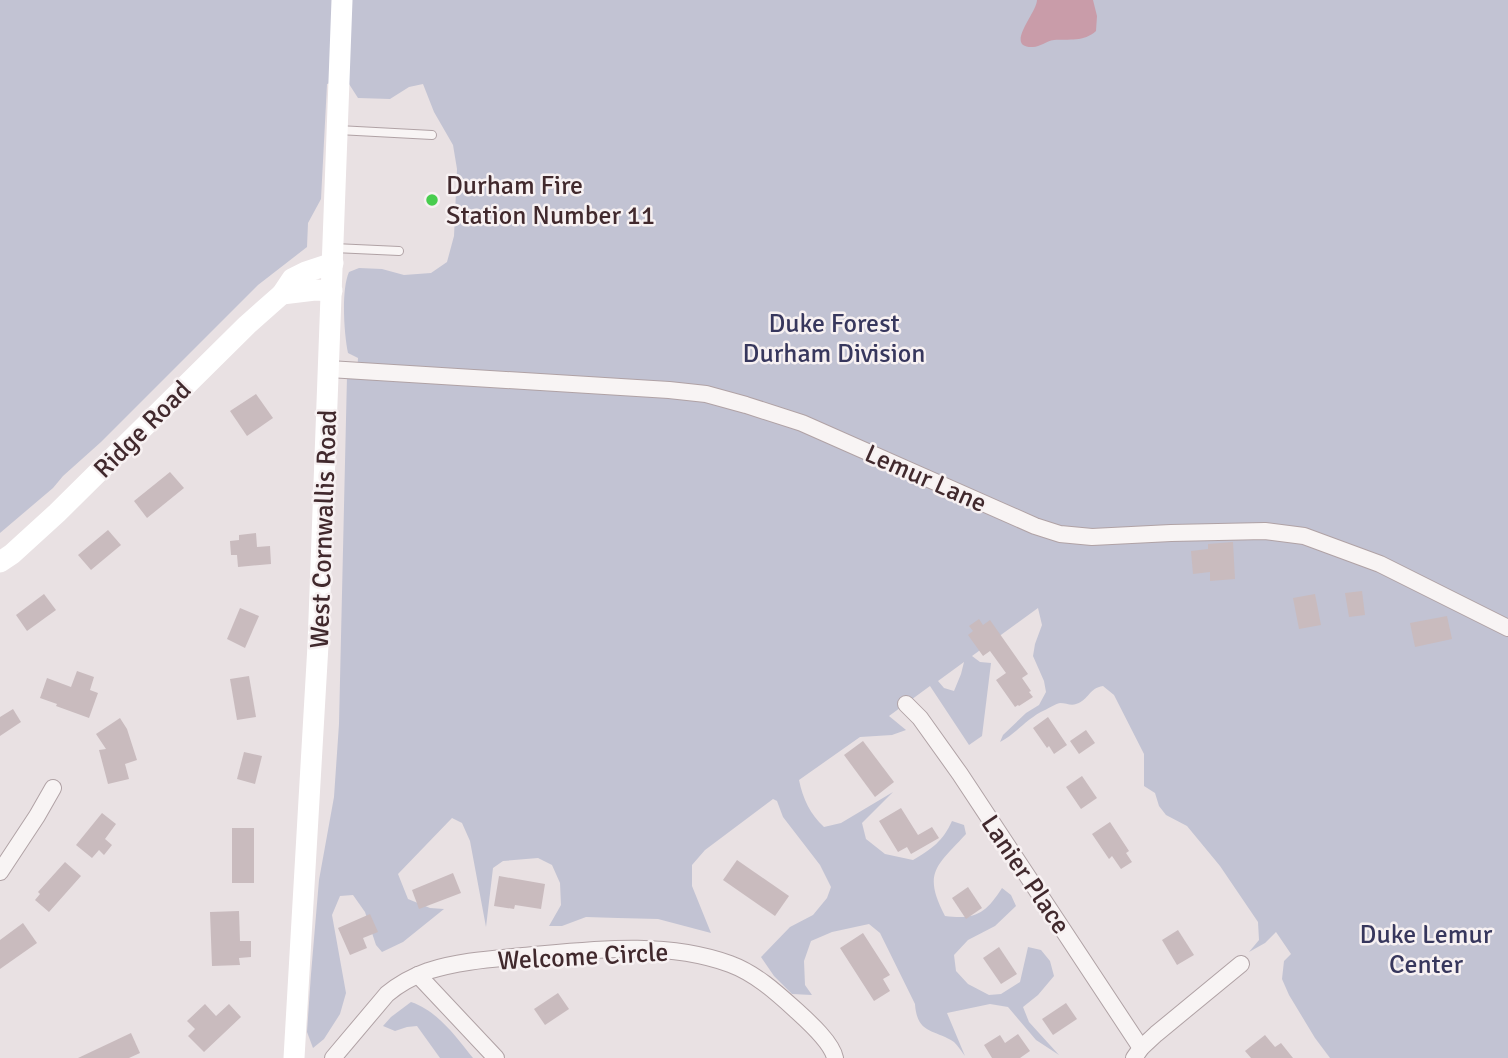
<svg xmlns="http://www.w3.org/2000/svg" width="1508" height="1058" viewBox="0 0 1508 1058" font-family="Signika,sans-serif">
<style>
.green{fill:#c2c3d3;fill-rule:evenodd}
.water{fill:#c99ca9}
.building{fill:#c9bbbe}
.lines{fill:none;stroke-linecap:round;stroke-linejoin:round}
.lane-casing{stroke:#b0a2a5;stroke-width:10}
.street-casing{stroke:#b0a2a5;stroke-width:18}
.lane{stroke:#f8f4f4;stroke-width:8}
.street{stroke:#f8f4f4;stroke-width:16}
.secondary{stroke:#fff;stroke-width:21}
.poi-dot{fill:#48cd4e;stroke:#f7f1f2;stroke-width:2.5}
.labels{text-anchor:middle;stroke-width:5;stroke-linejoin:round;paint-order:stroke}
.poi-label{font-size:26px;fill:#41292d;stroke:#f7f1f2;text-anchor:start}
.park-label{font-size:26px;fill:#37375d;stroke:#f7f1f2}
.street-label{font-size:26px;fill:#41292d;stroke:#f7f1f2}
</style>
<rect width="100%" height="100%" fill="#e9e1e3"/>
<!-- green -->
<g class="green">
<path d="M0,0h1508v1058h-178l-15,-20 -26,-43 -7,-16 2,-18 7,-7 -15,-22 -11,11 -16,9 10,-12 -1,-18 -38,-56 -33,-40 -21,-11 -7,-9 -4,-13 -11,-7v-32l-30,-59 -11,-9c-14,2 -14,14 -27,18 -5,2 -10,-1 -16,-1 -5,1 -11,5 -15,7 -18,8 -29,24 -45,32l3,-7 23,-22 13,-8 7,-13 -2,-11 -11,-25 2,-12 7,-19 -4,-17 -66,48 8,6 11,1 -9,73 -13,9 -39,-59 -41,30 17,14 -14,5 -32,2 -61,43c4,19 11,34 25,47l17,-4 52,-31 -31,31 4,16 19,15 28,6c19,-11 30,-19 39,-39l12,4 2,9c-29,32 -44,38 -21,82 31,4 41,-3 57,-28l9,7 5,11 -21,20 -27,14 -14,15 2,16 12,13 21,11 12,-1 19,-12 8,-35 13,3 9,11 4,15 -16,19 -15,12 6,15 30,33 -23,-15 -28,-33 -18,-3 -43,9 18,43c-3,-4 -7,-10 -11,-14 -19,-13 -37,-7 -39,-38l-35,-71 -11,-9 -37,8 -21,9 -7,20 1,24 7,10 -20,-1 -18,-18 -13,-19 29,-30 23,-12 14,-17 4,-11 -11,-22 -37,-48 -6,-16 -4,-2 -68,51 -13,15v21l19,47 -53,-14 -40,-1 -32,-1 -24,9h-13l12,-21 -1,-22 -8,-18 -14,-7 -35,3 -10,7 -7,59 -16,-86 -8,-18 -10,-5 -54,56 10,25 22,9 14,1 -41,33 -21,10 -6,-7 -11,-33 -12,-17 -13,1 -8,19 14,78 -6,21 -16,25 -11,9 -6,-16 4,-58 8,-94 15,-83 5,-73 8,-348 10,-1 1,-17 -10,-5c-4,-19 -7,-63 1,-81l10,-4 23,1 22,6 27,-2 16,-11 7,-26 3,-67 -4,-24 -19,-33 -11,-28 -14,3 -19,12 -32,-1 -9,-14v-6l-22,6 -6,115 -13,24 -1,24 -49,38 -157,157 -38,34 -10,12 -53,45zM964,662l-3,12 -7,17 -10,-3 -6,-7z"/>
<path d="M411,1002c27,9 45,35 62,56h-33l-23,-32 -10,1 -12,4 -12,-5 8,-9z"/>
</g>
<!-- water -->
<path class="water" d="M1037,0h56l4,16 -1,15c-12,11 -27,8 -42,9 -8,1 -14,7 -21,7 -30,1 4,-34 4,-47z"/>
<!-- building -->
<g class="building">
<path d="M256,394l17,24 -26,18 -17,-25z"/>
<path d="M170,472l14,16 -37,30 -13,-17z"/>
<path d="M108,530l13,15 -30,25 -13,-15z"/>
<path d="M256,533l1,14 13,-1 1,18 -33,3 -1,-12h-6l-1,-14 9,-1v-5z"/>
<path d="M1233,542l2,37 -25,2v-9l-17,2 -2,-23 17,-2v-5z"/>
<path d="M1362,591l3,24 -16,2 -4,-24z"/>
<path d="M44,594l12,16 -29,21 -11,-16z"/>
<path d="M1315,594l6,31 -22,4 -6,-31z"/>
<path d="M240,608l19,8 -14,32 -18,-9z"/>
<path d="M1447,616l5,23 -37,8 -5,-24z"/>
<path d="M979,619l4,6 7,-5 38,54 -6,4 9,13 -2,1 4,5 -14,9 -1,-1 -3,2 -19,-27 10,-7 -16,-22 -7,5 -15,-21 5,-4 -4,-5z"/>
<path d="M77,671l17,6 -4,13 8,3 -9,25 -33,-12 1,-2 -17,-6 7,-20 24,9z"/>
<path d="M249,676l7,41 -19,3 -7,-41z"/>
<path d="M13,709l8,13 -21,14v-19z"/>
<path d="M1048,717l19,28 -13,9 -5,-8 -2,2 -14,-20z"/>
<path d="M120,718l7,11 10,31 -12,4 4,15 -21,5 -9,-34 7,-1 -10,-15z"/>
<path d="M1086,730l9,13 -16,11 -9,-13z"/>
<path d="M863,741l31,41 -19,15 -31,-42z"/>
<path d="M244,752l18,4 -7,28 -18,-5z"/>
<path d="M1082,776l15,22 -16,11 -15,-22z"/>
<path d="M901,808l17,27 14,-8 7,11 -28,16 -4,-7 -9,5 -19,-31z"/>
<path d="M102,813l14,11 -11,15 7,6 -8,10 -5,-5 -7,8 -16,-13z"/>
<path d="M1110,822l19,29 -3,2 6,9 -11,7 -9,-13 -3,3 -17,-25z"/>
<rect x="232" y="828" width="22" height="55"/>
<path d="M737,860l52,36 -14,20 -52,-36z"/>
<path d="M65,862l16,14 -32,36 -14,-12 5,-6 -2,-2z"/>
<path d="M453,873l8,20 -42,16 -7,-19z"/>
<path d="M499,876l46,8 -4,25 -26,-4 -1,4 -20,-3z"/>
<path d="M968,887l14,21 -16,11 -14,-21z"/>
<path d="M239,911l1,30h11v16l-12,1 1,7 -28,1 -2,-54z"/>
<path d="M370,914l8,18 -15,6 4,10 -17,7 -12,-27z"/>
<path d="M23,923l14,20 -37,26v-29z"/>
<path d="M1178,930l16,25 -17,10 -15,-25z"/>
<path d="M863,933l27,42 -7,4 7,12 -16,10 -34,-53z"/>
<path d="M999,947l18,27 -16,10 -18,-26z"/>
<path d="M558,993l11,16 -24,16 -11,-16z"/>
<path d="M1066,1003l11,16 -24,16 -11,-16z"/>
<path d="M205,1004l11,12 13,-12 12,13 -37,35 -16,-16 7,-7 -8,-8z"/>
<path d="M131,1033l9,20 -11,5h-51z"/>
<path d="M1018,1034l12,17 -10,7h-28l-8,-13 16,-10 5,8z"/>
<path d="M1265,1035l10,12 6,-4 12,15h-42l-6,-7z"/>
</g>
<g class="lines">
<!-- lane casing -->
<g class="lane-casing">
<g id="lane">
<path d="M338,130l94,5"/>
<path d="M334,248l65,3"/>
</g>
</g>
<!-- street casing -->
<g class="street-casing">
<g id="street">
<path d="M329,369l340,21 37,4 40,11 56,18 233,103 25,8 32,3 79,-4 94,-2 39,5 76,28 128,64"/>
<path d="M906,704l14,14 40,56 181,274"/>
<path d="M0,872l37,-56 16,-28"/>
<path d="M418,975l78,83"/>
<path d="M333,1058l54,-64c12,-10 27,-18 41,-23 31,-10 64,-12 95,-15 68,-6 141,-16 207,8 27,10 48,30 69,49 11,10 33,30 36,45"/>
<path d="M1134,1058l7,-10 15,-14 85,-70"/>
</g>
</g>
<!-- lane -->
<use href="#lane" class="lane"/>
<!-- street -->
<use href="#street" class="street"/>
<!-- secondary -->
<g class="secondary">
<path d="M282,294l33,-4 17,1"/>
<path d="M0,562l12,-8 45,-41 190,-188 35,-31 10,-15 14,-7 27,-9"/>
<path d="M294,1058l24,-413 24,-645"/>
</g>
</g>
<!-- markers -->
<circle class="poi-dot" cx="432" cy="200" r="7"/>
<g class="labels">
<!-- poi labels -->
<g class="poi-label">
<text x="446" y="194">Durham Fire<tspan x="446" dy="30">Station Number 11</tspan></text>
</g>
<!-- park labels -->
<g class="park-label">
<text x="834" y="332">Duke Forest<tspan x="834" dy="30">Durham Division</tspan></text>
<text x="1426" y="943">Duke Lemur<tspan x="1426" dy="30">Center</tspan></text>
</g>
<!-- street labels -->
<g class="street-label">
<text transform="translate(142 429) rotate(-45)" y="9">Ridge Road</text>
<text transform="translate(926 478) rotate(24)" y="9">Lemur Lane</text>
<text transform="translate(323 529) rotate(-88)" y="9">West Cornwallis Road</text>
<text transform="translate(1026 874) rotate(56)" y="9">Lanier Place</text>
<text transform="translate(583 956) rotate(-3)" y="9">Welcome Circle</text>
</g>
</g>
</svg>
